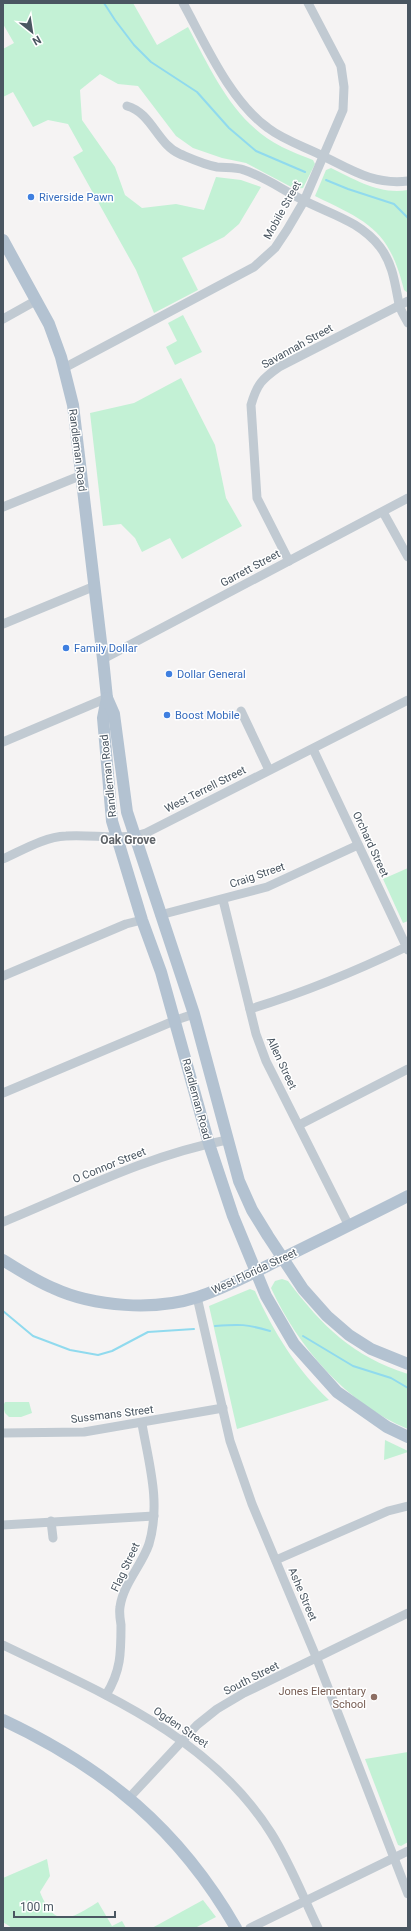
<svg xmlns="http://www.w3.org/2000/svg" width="411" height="1931" viewBox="0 0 411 1931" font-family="Roboto,sans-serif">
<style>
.green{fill:#c3f1d5}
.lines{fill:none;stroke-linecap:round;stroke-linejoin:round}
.stream{stroke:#90daee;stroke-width:2}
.minor{stroke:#c1cad2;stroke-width:9}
.major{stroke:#b3c2d1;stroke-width:12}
.shop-dot{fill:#3f7fe0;stroke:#fff;stroke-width:1.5}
.education-dot{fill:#8d6e63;stroke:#fff;stroke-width:1.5}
.labels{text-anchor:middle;stroke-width:3;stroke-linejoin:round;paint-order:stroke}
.shop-label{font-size:11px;fill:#366cbe;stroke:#fff;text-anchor:start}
.street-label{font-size:11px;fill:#4a5661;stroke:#fff}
.education-label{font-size:11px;fill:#785e54;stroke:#fff;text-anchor:end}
.neighbourhood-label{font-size:12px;font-weight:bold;fill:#5f6368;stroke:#fff}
</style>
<rect width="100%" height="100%" fill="#f5f3f3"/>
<!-- green -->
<g class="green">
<path d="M3,3h130l24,42 31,-18c24,45 46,96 94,120 10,5 21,9 31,13l2,4 -12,24 -8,1 -49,-26 -24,-5 -29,-10 -17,-12 -38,-50 -20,-2 -18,-10 -20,16 2,30 33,47 10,28 17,13 34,-4 28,6 12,-33 25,3 20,7 -22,37 -15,13 -42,21 16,32 -44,23 -18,-43 -63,-113 10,-6 -15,-27 -20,-4 -15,7 -20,-35 -10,5v-48l11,-6 -11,-19z"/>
<path d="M331,168c25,12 49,27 77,22v103l-4,-3c-15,-61 -36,-68 -89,-94l11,-26z"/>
<path d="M183,315l19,37 -27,13 -9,-18 11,-6 -9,-18z"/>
<path d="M181,378l34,67 11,53 16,28 -60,33 -12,-21 -28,14 -7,-14 -14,-14 -18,2 -13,-113 44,-10z"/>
<path d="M408,868v53l-5,2 -20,-44z"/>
<path d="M282,1279l6,2c35,46 64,75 120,93v55c-61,-25 -110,-82 -137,-141l4,-7z"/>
<path d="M250,1289l5,2c18,40 42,79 74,109l-92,29 -28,-123z"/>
<path d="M5,1402h24l3,11 -11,4h-12l-4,-4 -2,-7z"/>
<path d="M385,1440l23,11v1l-24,8z"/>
<path d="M408,1752v90l-7,4 -3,-1 -33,-86z"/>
<path d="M47,1859l3,17 -10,16c15,38 31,27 58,10l14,24 10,-5 4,7h-114l-9,-6v-44z"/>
<path d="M203,1900l13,17 -21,11h-43z"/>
</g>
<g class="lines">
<!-- stream -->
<g class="stream">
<path d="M104,3l11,17 19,25 17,17 46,30 32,36 27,23 49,21"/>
<path d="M326,180l22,9 46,15 14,14"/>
<path d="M3,1311l30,25 37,14 28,5 14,-4 36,-19 46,-3"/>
<path d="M215,1326c25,-2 31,-2 55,5"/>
<path d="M303,1336l50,30 38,12 17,10"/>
</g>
<!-- minor -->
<g class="minor">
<path d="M183,3c22,40 47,98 85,125 17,13 38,19 57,29 28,14 50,28 83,24"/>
<path d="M127,106c25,7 30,38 53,48 12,5 25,11 37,13 9,1 19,0 27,3 19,6 39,20 57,29 28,15 58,21 79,48 13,17 15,37 19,57 1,6 6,13 9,19"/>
<path d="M3,319l34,-19"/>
<path d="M64,368l190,-101 21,-19 12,-18 17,-29 39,-91 1,-23 -3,-21 -33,-63"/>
<path d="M3,507l79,-32"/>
<path d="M383,512l25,45"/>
<path d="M289,561l-32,-63 -6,-93c6,-21 11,-26 28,-38l129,-66"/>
<path d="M3,624l92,-38"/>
<path d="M103,659l305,-161"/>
<path d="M241,711l28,59"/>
<path d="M3,742l104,-44"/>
<path d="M313,749l95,201"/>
<path d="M3,859c20,-9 41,-22 63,-23 27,-2 54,5 80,-3l262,-133"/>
<path d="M223,900l33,134 10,27 83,165"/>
<path d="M160,915l107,-28 91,-42"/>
<path d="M3,976l123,-52 16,-4"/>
<path d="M250,1009c56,-17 104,-37 156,-62"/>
<path d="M3,1093l173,-73 18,-6"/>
<path d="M299,1125l109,-56"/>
<path d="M3,1222c73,-30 145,-67 224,-82"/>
<path d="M197,1297l33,144 22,63 65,155 91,235"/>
<path d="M3,1433l81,-1 139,-24"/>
<path d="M51,1521l2,17"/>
<path d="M3,1525l151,-9"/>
<path d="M276,1560l112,-49 20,-5"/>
<path d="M3,1645c99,48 207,91 268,188 19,30 32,64 47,95"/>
<path d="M106,1695c15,-24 15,-42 15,-70 -1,-6 -2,-12 -1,-18 3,-23 22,-42 29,-63 12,-41 0,-80 -7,-120"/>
<path d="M129,1798l68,-73 20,-16 27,-16 164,-80"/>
<path d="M250,1928l158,-77"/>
</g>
<!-- major -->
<g class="major">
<path d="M3,240l46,84 12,33 12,48 30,254 4,39 -4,20 9,103 30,99 19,52 48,172 24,72 33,80 28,48 43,48 50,35 21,10"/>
<path d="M107,698l7,16 13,98 67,202 45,167 13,29 16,26 35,53 24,27 22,19 22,14 37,15"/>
<path d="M3,1260c16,10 33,21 50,28 41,19 102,23 145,9 30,-10 57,-25 85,-39 42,-21 84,-41 125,-62"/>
<path d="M3,1720c102,48 176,109 233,208"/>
</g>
</g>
<!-- markers -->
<g class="shop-dot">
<circle cx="31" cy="197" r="4"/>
<circle cx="66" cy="648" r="4"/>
<circle cx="169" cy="674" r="4"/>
<circle cx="167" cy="715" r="4"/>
</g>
<circle class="education-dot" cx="374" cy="1697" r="4"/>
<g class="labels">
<!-- shop labels -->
<g class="shop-label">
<text x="39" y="201">Riverside Pawn</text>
<text x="74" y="652">Family Dollar</text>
<text x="177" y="678">Dollar General</text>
<text x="175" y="719">Boost Mobile</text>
</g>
<!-- street labels -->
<g class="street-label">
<text transform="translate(282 210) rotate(-61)" y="4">Mobile Street</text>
<text transform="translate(297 346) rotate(-29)" y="4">Savannah Street</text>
<text transform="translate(78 450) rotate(83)" y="4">Randleman Road</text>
<text transform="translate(250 568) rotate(-28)" y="4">Garrett Street</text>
<text transform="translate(108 776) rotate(-96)" y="4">Randleman Road</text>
<text transform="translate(205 789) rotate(-27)" y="4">West Terrell Street</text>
<text transform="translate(371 844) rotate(65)" y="4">Orchard Street</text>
<text transform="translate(257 875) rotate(-19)" y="4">Craig Street</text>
<text transform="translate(282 1063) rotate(65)" y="4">Allen Street</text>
<text transform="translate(197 1099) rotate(75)" y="4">Randleman Road</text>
<text transform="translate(109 1165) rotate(-22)" y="4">O Connor Street</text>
<text transform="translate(254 1271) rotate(-25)" y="4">West Florida Street</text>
<text transform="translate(112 1414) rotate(-7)" y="4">Sussmans Street</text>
<text transform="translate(125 1567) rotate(-65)" y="4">Flag Street</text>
<text transform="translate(303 1594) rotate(67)" y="4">Ashe Street</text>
<text transform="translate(251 1678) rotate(-27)" y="4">South Street</text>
<text transform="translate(181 1727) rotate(34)" y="4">Ogden Street</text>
</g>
<!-- education labels -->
<g class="education-label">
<text x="366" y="1695">Jones Elementary<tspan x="366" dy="13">School</tspan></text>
</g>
<!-- neighbourhood labels -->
<g class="neighbourhood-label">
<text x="128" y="844">Oak Grove</text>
</g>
</g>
<!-- border -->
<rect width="411" height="1931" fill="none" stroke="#4a5661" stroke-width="8"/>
<!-- north arrow -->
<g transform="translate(32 32) rotate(150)" stroke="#ffffff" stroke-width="3" paint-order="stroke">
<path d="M0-3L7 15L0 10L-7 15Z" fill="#4a5661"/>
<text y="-6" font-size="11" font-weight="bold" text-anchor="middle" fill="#4a5661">N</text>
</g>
<!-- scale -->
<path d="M14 1911v6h101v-6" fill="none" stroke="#4a5661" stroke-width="2"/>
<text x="20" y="1911" font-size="12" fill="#4a5661" stroke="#ffffff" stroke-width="3" paint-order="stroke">100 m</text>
</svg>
